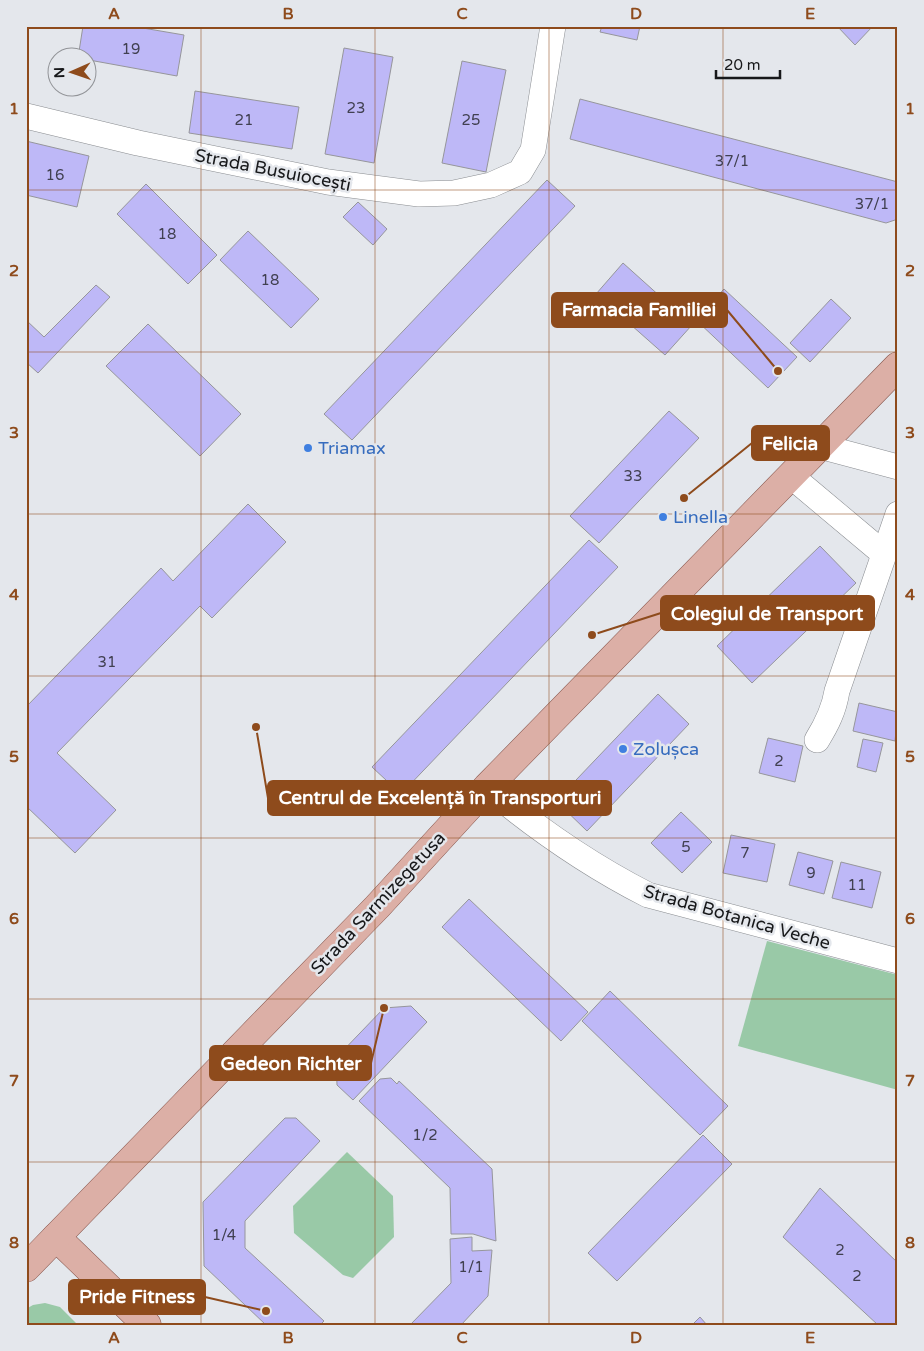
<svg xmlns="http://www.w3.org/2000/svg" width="924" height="1351" viewBox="0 0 924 1351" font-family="'Varela Round',sans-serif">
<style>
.green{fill:#99c9a7}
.building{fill:#beb8f7;stroke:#96969b}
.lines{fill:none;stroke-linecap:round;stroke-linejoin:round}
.minor-casing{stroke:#8a8d91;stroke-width:26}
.major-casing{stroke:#88584e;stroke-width:29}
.minor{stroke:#fff;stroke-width:25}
.major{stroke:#dcafa6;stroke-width:28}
.grid{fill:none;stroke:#8e4b1c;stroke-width:1;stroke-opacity:0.55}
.shop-dot{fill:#3f7fe0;stroke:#e4e7ec;stroke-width:2}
.labels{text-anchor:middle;stroke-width:5;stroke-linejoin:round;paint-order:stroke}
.number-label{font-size:15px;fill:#414051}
.street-label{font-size:18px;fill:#17181a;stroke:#e4e7ec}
.shop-label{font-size:18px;fill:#366cbe;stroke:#e4e7ec;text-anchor:start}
.leader{fill:none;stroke:#8e4b1c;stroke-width:2}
.callout-dot{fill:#8e4b1c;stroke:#e4e7ec;stroke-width:2}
.callout{fill:#8e4b1c;stroke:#8e4b1c;stroke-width:2}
.callout-label{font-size:19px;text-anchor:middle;font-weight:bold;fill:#fff}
.neatline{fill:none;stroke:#8e4b1c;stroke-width:2}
.grid-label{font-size:16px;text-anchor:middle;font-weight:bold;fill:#8e4b1c}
</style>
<rect width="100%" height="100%" fill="#e4e7ec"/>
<!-- green -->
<g class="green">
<path d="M767,941l131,34v115l-160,-44z"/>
<path d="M347,1152l46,44 1,41 -41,41 -10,-3 -49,-42 -1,-27z"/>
<path d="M45,1303l15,4 18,18h-52v-16l7,-4z"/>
</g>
<!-- building -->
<g class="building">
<path d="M83,26h48l53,9 -7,41 -99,-18z"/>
<path d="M602,26h38l-3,14 -37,-8z"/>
<path d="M837,26h36l-18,19z"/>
<path d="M344,48l49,9 -19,106 -49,-9z"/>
<path d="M462,61l44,9 -20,102 -44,-9z"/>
<path d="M195,91l104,16 -7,42 -103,-16z"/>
<path d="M580,99l318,83v37l-12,4 -316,-84z"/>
<path d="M26,141l63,15 -12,51 -51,-12z"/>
<path d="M547,180l28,26 -223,234 -28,-26z"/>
<path d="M146,184l71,71 -29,29 -71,-70z"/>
<path d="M358,202l29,27 -14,16 -30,-28z"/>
<path d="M248,231l71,68 -28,29 -71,-68z"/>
<path d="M623,263l69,62 -27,30 -69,-61z"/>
<path d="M96,285l14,12 -72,76 -12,-11v-42l18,17z"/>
<path d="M724,289l73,68 -29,31 -72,-68z"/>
<path d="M831,299l20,19 -41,44 -20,-19z"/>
<path d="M148,324l93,90 -41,42 -94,-90z"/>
<path d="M669,411l30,27 -100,105 -29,-27z"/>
<path d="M248,504l38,38 -74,76 -12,-12 -143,147 59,57 -41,43 -49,-47v-99l135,-139 12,13z"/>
<path d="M589,540l29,27 -217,227 -29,-27z"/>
<path d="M820,546l36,37 -104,100 -35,-37z"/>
<path d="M658,694l31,30 -102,107 -31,-30z"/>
<path d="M859,703l39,9 -3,29 -42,-10z"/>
<path d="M768,738l35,8 -8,36 -36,-9z"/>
<path d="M863,739l20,4 -7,29 -19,-5z"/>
<path d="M681,812l31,30 -30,31 -31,-30z"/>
<path d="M731,835l44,9 -8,38 -44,-9z"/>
<path d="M798,852l35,9 -9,33 -35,-9z"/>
<path d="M841,862l40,10 -9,36 -40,-10z"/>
<path d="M469,899l119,113 -27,29 -119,-114z"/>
<path d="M610,991l118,115 -28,29 -118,-114z"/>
<path d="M411,1006l16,16 -74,78 -16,-15 -1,-27 48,-50z"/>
<path d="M391,1078l6,6 2,-3 93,88 4,72 -23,-7h-22l-1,-46 -91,-87 21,-22z"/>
<path d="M285,1118h11l24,23 -75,80v27l79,73 -4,4h-54l-62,-59 -1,-64z"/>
<path d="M703,1135l29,29 -115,117 -29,-28z"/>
<path d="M820,1188l78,75v62h-20l-95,-88z"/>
<path d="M472,1237v14l20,-1 -4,46 -27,29h-51l41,-42 -1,-44z"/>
<path d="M700,1317l7,8h-15z"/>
</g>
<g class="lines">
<!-- minor casing -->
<g class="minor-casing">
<g id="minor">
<path d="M26,116l112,27 190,39 91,12 35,-1 37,-8 29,-13 13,-22 20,-124"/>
<path d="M819,446l79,21"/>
<path d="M791,476l93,78"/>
<path d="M817,740c10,-16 17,-30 20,-49l61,-177"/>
<path d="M487,787c49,41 104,79 161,108l250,66"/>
</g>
</g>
<!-- major casing -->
<g class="major-casing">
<g id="major">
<path d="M56,1237l91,88"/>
<path d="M26,1268l351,-361 110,-120 411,-421"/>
</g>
</g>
<!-- minor -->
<use href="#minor" class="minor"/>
<!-- major -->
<use href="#major" class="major"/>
</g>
<!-- grid -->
<path class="grid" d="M201,26v1299M375,26v1299M549,26v1299M723,26v1299M26,190h872M26,352h872M26,514h872M26,676h872M26,838h872M26,999h872M26,1162h872"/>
<!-- markers -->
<g class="shop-dot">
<circle cx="308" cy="448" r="5"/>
<circle cx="663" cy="517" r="5"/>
<circle cx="623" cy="749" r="5"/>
</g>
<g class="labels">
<!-- number labels -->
<g class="number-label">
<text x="131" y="54">19</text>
<text x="356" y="113">23</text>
<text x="244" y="125">21</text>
<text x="471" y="125">25</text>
<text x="732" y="166">37/1</text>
<text x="55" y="180">16</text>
<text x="872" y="209">37/1</text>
<text x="167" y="239">18</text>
<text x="270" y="285">18</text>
<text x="633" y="481">33</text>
<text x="107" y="667">31</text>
<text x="779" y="766">2</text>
<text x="686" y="852">5</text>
<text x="745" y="858">7</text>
<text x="811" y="878">9</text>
<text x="857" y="890">11</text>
<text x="425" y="1140">1/2</text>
<text x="224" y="1240">1/4</text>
<text x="840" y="1255">2</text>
<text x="471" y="1272">1/1</text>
<text x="857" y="1281">2</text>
</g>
<!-- street labels -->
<g class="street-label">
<text transform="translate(273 170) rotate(11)" y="6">Strada Busuiocești</text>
<text transform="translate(378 903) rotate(-47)" y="6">Strada Sarmizegetusa</text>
<text transform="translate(737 917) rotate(16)" y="6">Strada Botanica Veche</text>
</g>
<!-- shop labels -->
<g class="shop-label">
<text x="318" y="454">Triamax</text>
<text x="673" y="523">Linella</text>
<text x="633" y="755">Zolușca</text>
</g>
</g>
<!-- callouts -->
<path class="leader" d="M778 371L727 310M684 498L752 443M592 635L661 613M256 727L268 798M384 1008L371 1063M266 1311L205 1297"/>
<g class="callout-dot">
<circle cx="778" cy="371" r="5"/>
<circle cx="684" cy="498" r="5"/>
<circle cx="592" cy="635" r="5"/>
<circle cx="256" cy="727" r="5"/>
<circle cx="384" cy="1008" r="5"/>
<circle cx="266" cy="1311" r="5"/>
</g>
<g class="callout">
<rect x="552" y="293" width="175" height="34" rx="5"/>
<rect x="752" y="426" width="77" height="34" rx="5"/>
<rect x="661" y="596" width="213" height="34" rx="5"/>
<rect x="268" y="781" width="343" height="34" rx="5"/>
<rect x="210" y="1046" width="161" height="34" rx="5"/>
<rect x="69" y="1280" width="136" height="34" rx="5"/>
</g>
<g class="callout-label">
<text x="639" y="316">Farmacia Familiei</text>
<text x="790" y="450">Felicia</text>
<text x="767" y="620">Colegiul de Transport</text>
<text x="440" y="804">Centrul de Excelență în Transporturi</text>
<text x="291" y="1070">Gedeon Richter</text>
<text x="137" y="1303">Pride Fitness</text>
</g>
<!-- border -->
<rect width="924" height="1351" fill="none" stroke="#e4e7ec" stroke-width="55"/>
<!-- north arrow -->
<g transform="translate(72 72) rotate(268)"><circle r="24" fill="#e4e7ec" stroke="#929498"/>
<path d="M0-4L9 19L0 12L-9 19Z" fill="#8e4b1c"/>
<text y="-8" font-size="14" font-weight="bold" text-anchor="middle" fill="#17181a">N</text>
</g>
<!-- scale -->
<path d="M716 70v8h64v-8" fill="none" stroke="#17181a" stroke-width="2.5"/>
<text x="724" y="70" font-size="15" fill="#17181a" stroke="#e4e7ec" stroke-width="4" paint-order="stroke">20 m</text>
<rect x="28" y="28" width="868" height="1296" class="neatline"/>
<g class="grid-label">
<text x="114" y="19">A</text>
<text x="288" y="19">B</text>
<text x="462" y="19">C</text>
<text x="636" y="19">D</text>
<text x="810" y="19">E</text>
<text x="14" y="114">1</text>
<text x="910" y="114">1</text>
<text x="14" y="276">2</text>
<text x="910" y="276">2</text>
<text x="14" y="438">3</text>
<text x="910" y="438">3</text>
<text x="14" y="600">4</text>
<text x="910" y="600">4</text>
<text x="14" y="762">5</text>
<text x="910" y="762">5</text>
<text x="14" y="924">6</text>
<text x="910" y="924">6</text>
<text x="14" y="1086">7</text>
<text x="910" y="1086">7</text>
<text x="14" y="1248">8</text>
<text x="910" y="1248">8</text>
<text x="114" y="1343">A</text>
<text x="288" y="1343">B</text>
<text x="462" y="1343">C</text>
<text x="636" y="1343">D</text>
<text x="810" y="1343">E</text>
</g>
</svg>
